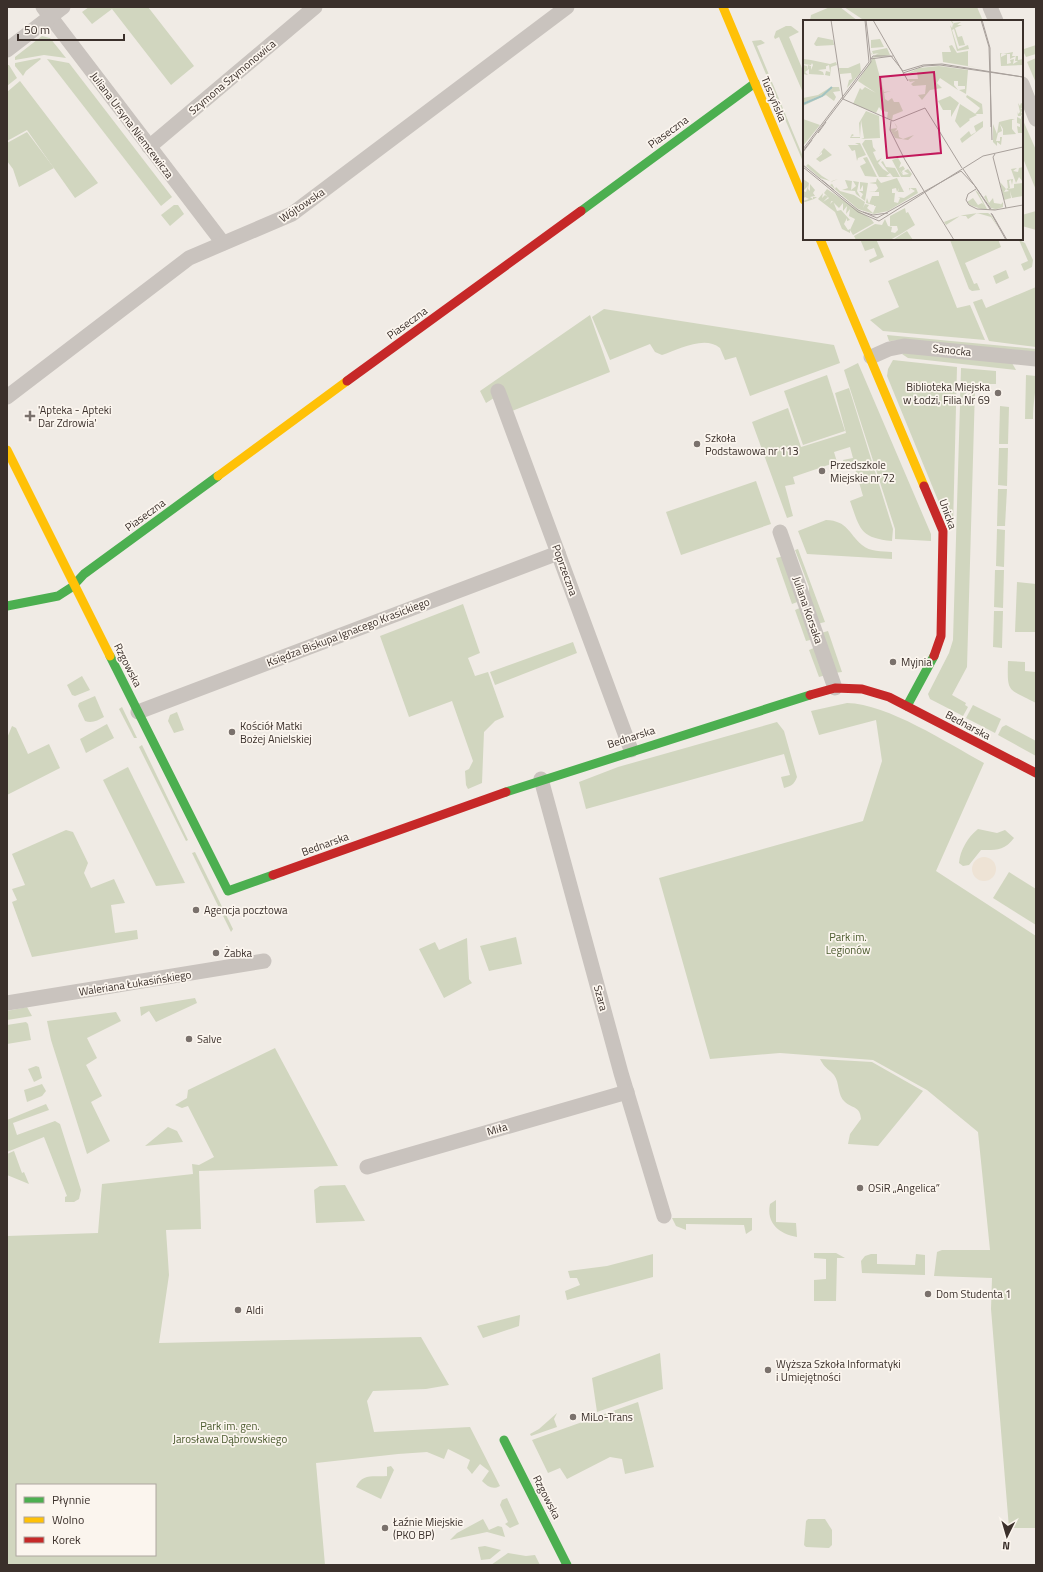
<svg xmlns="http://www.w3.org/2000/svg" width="1043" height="1572" viewBox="0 0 1043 1572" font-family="'Titillium Web',sans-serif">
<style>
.green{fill:#d1d6bf;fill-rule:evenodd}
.plaza{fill:#eee3d5}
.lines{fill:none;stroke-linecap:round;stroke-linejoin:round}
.street{stroke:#c9c3be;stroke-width:15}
.fast{stroke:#4caf50;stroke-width:9}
.slow{stroke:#ffc107;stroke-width:9}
.jam{stroke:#c62828;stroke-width:9}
.poi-dot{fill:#7a716c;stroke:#fbf5ee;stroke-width:1.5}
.labels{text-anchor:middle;stroke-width:3.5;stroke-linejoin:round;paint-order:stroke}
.street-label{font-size:11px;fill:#3b302b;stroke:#fbf5ee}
.poi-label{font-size:11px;fill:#3b302b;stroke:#fbf5ee;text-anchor:start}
.park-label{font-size:11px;fill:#4a5a2e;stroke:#fbf5ee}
.inset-river{fill:none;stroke:#a1c2c1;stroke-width:2}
.inset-road{fill:none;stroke:#a8a09b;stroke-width:1}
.view{fill:#c2185b;fill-opacity:0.15;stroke:#c2185b;stroke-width:2}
.inset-edge{fill:none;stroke:#3b302b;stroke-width:2}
</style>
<rect width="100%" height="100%" fill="#f0ebe5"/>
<!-- green -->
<g class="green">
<path d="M89,7h59l46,59 -23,19 -59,-76 -20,15 -10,-12z"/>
<path d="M830,7h10l18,14h-48l1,-6z"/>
<path d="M844,7h133l6,14h-118z"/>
<path d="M786,26h5l8,6 -10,5 15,36v22l-25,-58 -4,2 -1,-2 2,-6z"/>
<path d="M42,36l8,2 16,20 -22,-3 -29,5v-3z"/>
<path d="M761,40l4,3 -8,3 47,113v5l-52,-123z"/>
<path d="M1022,44l2,5 12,-4v9l-10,3 -4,-8z"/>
<path d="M40,58l1,1 -15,12 -3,5 -8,-10v-3z"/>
<path d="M1036,58v25l-9,-21z"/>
<path d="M47,59l22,4 103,134 -11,9z"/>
<path d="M7,65h2l8,13 -10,8z"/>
<path d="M20,81l78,102 -23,15 -48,-68 -20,11v-49z"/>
<path d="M1022,118l14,32v40l-14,-34z"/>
<path d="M27,132l27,36 -35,19 -6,-18 -6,-8v-18z"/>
<path d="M174,205h4l6,9 -14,12 -9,-11z"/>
<path d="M1036,211v19l-14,-4v-11z"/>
<path d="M860,239h16l8,18 -14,6 -1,-3 8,-4 -3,-8 -9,3z"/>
<path d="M952,239h46l3,8 -36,16 9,21 3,-1 3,7 -8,1 -3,-2 -19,-49z"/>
<path d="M1019,240l6,3 8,17 -1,7 -8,4 -3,-7 7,-3z"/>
<path d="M938,260l19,48 13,-3 15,35 -102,-9 -13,-11 29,-13 -11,-26z"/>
<path d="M1006,270l3,8 -13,6 -3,-8z"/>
<path d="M1036,287v60l-47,-6 -16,-39 9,-3 4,9z"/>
<path d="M604,309l230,36 6,18 -90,33 -14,-39 -11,3 -5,-12c-16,-13 -42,2 -58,7l-7,-3 -5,-8 -40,16 -18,-43z"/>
<path d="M590,315l20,57 -98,39 -18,-13 -8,5 -6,-12z"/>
<path d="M887,335l149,14v4l-133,-13 -14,1z"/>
<path d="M905,352l107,11 4,7 -108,-12 -6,-4z"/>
<path d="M893,360l64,7 -4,160h-4l-62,-151 1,-7z"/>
<path d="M858,363l73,171v7l-36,-2v-10l-51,-159z"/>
<path d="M961,368l35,3v13h-23l-13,17z"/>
<path d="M827,375l18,56 -42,14 -19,-54z"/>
<path d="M1026,375l10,1c0,16 -3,27 -3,43h-8z"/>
<path d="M849,388l44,141 -1,12c-32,-3 -32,-12 -42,-40l13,-5 -10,-34 -9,2 -1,-4 10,-2 -3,-11 -16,5 3,10 -44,15 2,7 -10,2 8,30 -6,2 -35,-96 36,-14 13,39 45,-14 -11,-40z"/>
<path d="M973,389h2l-8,278 -15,28 14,8 -1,2 3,2 -5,9 -33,-17 -2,-5 21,-41 4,-13 7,-236z"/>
<path d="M1000,406l9,1 -1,37h-9z"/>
<path d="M999,448h9l-1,38 -9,-1z"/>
<path d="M756,481l15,43 -90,31 -15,-43z"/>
<path d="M998,489h9l-2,37h-8z"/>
<path d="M826,520c22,1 22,13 36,25 8,7 20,6 30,7v7l-85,-5 -9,-23z"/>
<path d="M997,529l8,1 -1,37 -8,-1z"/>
<path d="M798,549l27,73 -8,2 -8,-23v-14l-14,-37z"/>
<path d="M784,556l16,45 -8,3 -16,-46z"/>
<path d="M995,570h9l-1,38 -9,-1z"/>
<path d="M1017,582l19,2v48h-21z"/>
<path d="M463,604l17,49 -12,5 7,18 13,-4 16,45 -9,4 -11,11 -2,51 -14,6 -2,-4 -1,-14 4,-2 4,-8 -21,-60 -43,16 -29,-81z"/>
<path d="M802,607l12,32 -8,2 -11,-31z"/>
<path d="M994,611h9l-1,37 -9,-1z"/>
<path d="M828,631l14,41 -8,1 -13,-40z"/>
<path d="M573,642l4,11 -82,32 -5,-13z"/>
<path d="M816,647l10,28 -7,2 -10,-27z"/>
<path d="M1008,661l17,1v9l11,1v31c-28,-15 -29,-9 -28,-42z"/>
<path d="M82,676l8,14 -15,6 -3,-1 -5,-10z"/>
<path d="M95,696l9,21c-6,3 -12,7 -19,4l-7,-15 1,-3z"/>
<path d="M847,703c41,1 100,40 137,60l-48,108 100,65v592h-27l-18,-219 1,-31 -58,-2 3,-24 5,-2h48l-12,-118 -51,-42 -54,-30 -93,-7 -70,6 -51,-181 204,-57 19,-60 -6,-41 -57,15 -8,-24z"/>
<path d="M973,705l28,14 -6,14 -29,-15z"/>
<path d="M122,707l15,31h-3l-15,-29z"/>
<path d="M177,712l7,18 -10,3 -6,-12 2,-6z"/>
<path d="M777,722l7,9 13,46c-3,8 -6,9 -13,11l-3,-11 9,-2 -6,-21 -198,55 -7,-27 39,-15z"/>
<path d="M107,724l7,14 -28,15 -6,-14z"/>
<path d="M1006,725l30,16v15l-38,-21 4,-8z"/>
<path d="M12,726l4,2 12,26 21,-10 11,24 -53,27v-57z"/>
<path d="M142,745l46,95 -2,1 -47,-94z"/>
<path d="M128,767l57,116 -29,3 -53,-106z"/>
<path d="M978,829l19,4 8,-3 9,8c-10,13 -18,12 -33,12l-12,15 -6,1 -4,-3c1,-13 9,-26 19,-34z"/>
<path d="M66,830l7,2 15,31 -4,10 7,15 23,-9 11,24 -14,2 4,28 22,-3 1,9 -106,18 -20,-55 5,-2 -5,-11 13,-4 -13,-31z"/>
<path d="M195,852l38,77 -2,3 -39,-79z"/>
<path d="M1009,872l27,17v36l-43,-27z"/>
<path d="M516,937l6,27 -33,7 -9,-25z"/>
<path d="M467,938l2,41 3,4 -28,15 -25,-49 16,-7 4,8z"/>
<path d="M195,998l2,5 -41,19 -7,-11 -8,5 -1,-9z"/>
<path d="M27,1007l5,9 -25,4v-9z"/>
<path d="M116,1012l5,9 -34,17 10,20 -11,7 16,31 -11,6 19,39 -23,13 -36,-114 -4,-19z"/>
<path d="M26,1022l2,2 3,16 -24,4v-19z"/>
<path d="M275,1048l63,118 -139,5 2,58 -35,1 3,45 -10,68 262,-6 28,48 -23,4 -53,2 -6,10 7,31 96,-5 30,59c-7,4 -12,1 -18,-5l7,-10 -9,-7 -8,10 -5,-6 3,-8 -22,-11 -4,10 -17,-7 -29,2 -82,9 9,102h-318v-329l91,-3 4,-49 91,-10 -1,-10 7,1 15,-8 -26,-51 -6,2 -7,-3 12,-7 1,-8zM17,1485h138v70h-138z"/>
<path d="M820,1059l52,3 51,29 -45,55 -30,-2 2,-10 11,-15c-1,-13 -8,-10 -16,-17 -8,-7 -5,-19 -11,-27 -6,-7 -8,-5 -14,-16z"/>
<path d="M36,1066l3,1 3,11 -8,4 -6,-13z"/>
<path d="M42,1084l4,7 -4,5 -15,6 -3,-12z"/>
<path d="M46,1104l3,6 -36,13 4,12 38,-14 5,3 21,66 -2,9 -5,3h-9v-5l2,-1 -23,-59 -37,15v-32z"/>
<path d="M168,1127l9,4 6,11 -38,4z"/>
<path d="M14,1151l8,22 2,-1 5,12 -22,-9v-21z"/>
<path d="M345,1185l20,36 -49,2 -2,-33 6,-4z"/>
<path d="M776,1200v22l20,1 1,14c-18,-3 -31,-14 -27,-33z"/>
<path d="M672,1218h80v12l-6,4 -2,-9 -58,-1v6l-10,-4z"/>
<path d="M814,1253h22l9,5h-8l-1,43h-22v-21l12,-1v-20l-12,-1z"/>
<path d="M653,1254v23l-86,23 -2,-9 15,-6 -3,-7h-7l-2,-7 39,-5z"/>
<path d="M871,1254h6v10l38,1 1,-11 9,1v20l-63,-2 -1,-12 4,-5z"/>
<path d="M520,1315l-1,11 -36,12 -6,-12z"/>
<path d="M660,1353l3,36 -66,23 -5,-34z"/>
<path d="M638,1402l16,65 -29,7 -3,-15 -12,-2 -43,22 -7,-11 -12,5 -16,-33z"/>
<path d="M557,1413l-3,6 3,8 -26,9 -1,-2 9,-5z"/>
<path d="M391,1466l3,4 -13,29 -25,-12c6,-14 17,-10 31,-11v-9z"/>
<path d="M507,1498l12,26 -9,4 -5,-4 3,-2 -8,-17 2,-5z"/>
<path d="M483,1519l6,11 9,-4 4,1 3,10 -18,-5 -37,8 7,-7z"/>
<path d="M808,1519h17l7,11v15l-3,3 -23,-1 -2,-2 2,-24z"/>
<path d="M485,1546l16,4 -11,9 -9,1 -3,-13z"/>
<path d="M508,1553l18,3 9,-1 5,10h-49z"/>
</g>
<!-- plaza -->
<circle class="plaza" cx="984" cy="869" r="12"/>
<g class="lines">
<!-- street -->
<g class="street">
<path d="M43,7l180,236"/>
<path d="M990,7l6,14"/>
<path d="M7,50l56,-43"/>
<path d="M1022,84l14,35"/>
<path d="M149,147l166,-140"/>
<path d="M871,357l18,-8 15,-3 132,13"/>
<path d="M498,391l133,359"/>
<path d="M7,397l182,-139 103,-44 275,-207"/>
<path d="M780,532l55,156"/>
<path d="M138,712l420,-159"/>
<path d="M541,779l80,294 43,143"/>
<path d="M7,1003l257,-42"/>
<path d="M367,1167l260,-75"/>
</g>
<!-- fast -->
<g class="fast">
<path d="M581,211l174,-128"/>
<path d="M7,606l51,-10 14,-9 12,-13 134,-98"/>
<path d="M110,656l118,235 45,-16"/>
<path d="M907,706l27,-50"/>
<path d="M506,792l304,-97"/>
<path d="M504,1440l63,125"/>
</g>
<!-- slow -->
<g class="slow">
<path d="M723,7l81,193"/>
<path d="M820,239l104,247"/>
<path d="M7,450l103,206"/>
<path d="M218,476l129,-95"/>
</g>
<!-- jam -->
<g class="jam">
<path d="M347,381l234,-170"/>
<path d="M924,486l19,45 -2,105 -7,20"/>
<path d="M810,695l25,-7 27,1 27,8 147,76"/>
<path d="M273,875l233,-83"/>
</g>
</g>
<!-- markers -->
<g class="poi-dot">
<circle cx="998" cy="393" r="4"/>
<path d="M28 410h4v4h4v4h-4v4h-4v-4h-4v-4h4z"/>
<circle cx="697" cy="444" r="4"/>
<circle cx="822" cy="471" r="4"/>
<circle cx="893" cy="662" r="4"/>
<circle cx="232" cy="732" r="4"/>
<circle cx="196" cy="910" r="4"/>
<circle cx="216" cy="953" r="4"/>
<circle cx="189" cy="1039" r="4"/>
<circle cx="860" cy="1188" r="4"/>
<circle cx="928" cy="1294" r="4"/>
<circle cx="238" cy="1310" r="4"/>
<circle cx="768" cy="1370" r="4"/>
<circle cx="573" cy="1417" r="4"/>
<circle cx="385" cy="1528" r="4"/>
</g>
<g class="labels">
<!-- street labels -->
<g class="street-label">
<text transform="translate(232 77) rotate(-40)" y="4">Szymona Szymonowica</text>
<text transform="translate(774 99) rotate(67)" y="4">Tuszyńska</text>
<text transform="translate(132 125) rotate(53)" y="4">Juliana Ursyna Niemcewicza</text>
<text transform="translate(668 132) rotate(-36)" y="4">Piaseczna</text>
<text transform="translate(302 205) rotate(-34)" y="4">Wójtowska</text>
<text transform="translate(407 323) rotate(-36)" y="4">Piaseczna</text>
<text transform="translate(952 350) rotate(6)" y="4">Sanocka</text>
<text transform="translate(948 514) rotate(70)" y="4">Unicka</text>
<text transform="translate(145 515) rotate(-36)" y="4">Piaseczna</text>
<text transform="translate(565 570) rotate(70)" y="4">Poprzeczna</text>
<text transform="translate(808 610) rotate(71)" y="4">Juliana Korsaka</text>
<text transform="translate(348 632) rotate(-21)" y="4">Księdza Biskupa Ignacego Krasickiego</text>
<text transform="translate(128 665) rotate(63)" y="4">Rzgowska</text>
<text transform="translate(968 725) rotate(28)" y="4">Bednarska</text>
<text transform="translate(631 737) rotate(-18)" y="4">Bednarska</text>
<text transform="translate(325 844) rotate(-20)" y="4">Bednarska</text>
<text transform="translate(135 983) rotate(-9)" y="4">Waleriana Łukasińskiego</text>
<text transform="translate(601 998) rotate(75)" y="4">Szara</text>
<text transform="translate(497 1129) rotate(-16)" y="4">Miła</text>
<text transform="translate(547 1497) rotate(63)" y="4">Rzgowska</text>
</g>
<!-- poi labels -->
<g class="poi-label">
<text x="990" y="391" text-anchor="end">Biblioteka Miejska<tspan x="990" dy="13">w Łodzi, Filia Nr 69</tspan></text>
<text x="38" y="414">'Apteka - Apteki<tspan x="38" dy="13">Dar Zdrowia'</tspan></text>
<text x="705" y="442">Szkoła<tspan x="705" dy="13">Podstawowa nr 113</tspan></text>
<text x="830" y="469">Przedszkole<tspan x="830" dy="13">Miejskie nr 72</tspan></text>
<text x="901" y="666">Myjnia</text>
<text x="240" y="730">Kościół Matki<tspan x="240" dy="13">Bożej Anielskiej</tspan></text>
<text x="204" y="914">Agencja pocztowa</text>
<text x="224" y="957">Żabka</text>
<text x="197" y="1043">Salve</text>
<text x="868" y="1192">OSiR „Angelica”</text>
<text x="936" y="1298">Dom Studenta 1</text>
<text x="246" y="1314">Aldi</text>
<text x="776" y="1368">Wyższa Szkoła Informatyki<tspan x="776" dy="13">i Umiejętności</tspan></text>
<text x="581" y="1421">MiLo-Trans</text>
<text x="393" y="1526">Łaźnie Miejskie<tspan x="393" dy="13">(PKO BP)</tspan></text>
</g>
<!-- park labels -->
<g class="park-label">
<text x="848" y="941">Park im.<tspan x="848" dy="13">Legionów</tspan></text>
<text x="230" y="1430">Park im. gen.<tspan x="230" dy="13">Jarosława Dąbrowskiego</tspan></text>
</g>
</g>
<!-- overview -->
<g transform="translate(803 20)">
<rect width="220" height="220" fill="#f0ebe5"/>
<path d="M147,0l3,2 1,3v-2l7,-1 -4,3h5l-7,3 3,9 4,-1 3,9 -6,1 -5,-17 -2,1 6,19 10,-4 1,4 -12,2 -7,-26 2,3 1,-4zM15,17l15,3 1,5 -18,1 -2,-2zM77,19l4,8 -13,1v-8zM149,25l5,8 11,-2v15l17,3 -42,-7 -1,-10h9l-2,-6zM84,28l3,7 -18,3 5,-4 -4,1 -2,-1v-1l2,2 6,-2 -6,1 -1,-3zM210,32l-1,4h6v4l5,-1v6l-22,1 -1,-13 3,1h-2v3l6,-3v10l4,-1 -1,-3 4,-1 -1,5 5,-3h-3l1,-5 -6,3v-5h-7zM0,39l8,1 -2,4 2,-4 19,4 6,-2 1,3 -6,2 -1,9 -5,-1 1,-4 4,1 -1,-7 -7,3 4,-2v3l-8,1 5,2 1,3 -15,-1v-5l-4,3 3,3 -5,-1v-9l4,1v4l1,-5 3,1v4l2,-5 -1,-2 -1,2 -8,-1zM69,39h3l9,33 7,-1 -7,2 1,6 3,2 4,-3 2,4h5l4,9 -10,4 -1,5 3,1 -8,-3 1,-6 -6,-1 -3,-4 -3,6 -23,-9 7,-16 2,2 3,-3 11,6 -18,-12zM57,43l1,9 -14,16 2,-8 3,-1 -1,-6 -11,1 -1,-6h9zM136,46l29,4 -2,24 -7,-4 6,-1v-3h-7v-5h-4v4l4,5 -18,-12 -3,5 5,5 -12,2 -8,10 -4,-5 7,-1 1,-9 -13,1 -2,-2 4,-3 -5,1 -2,-3h10l-1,-7 -11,2 13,-6zM28,67h8l1,4 -7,1 3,5 -2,4 -8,-6 -23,11v-1l19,-9 10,-8 -10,7 -19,8v-5l15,-3zM164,75l15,9 1,10h-8l5,-6 -14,-11zM147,76l9,7 -8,14v-7h-8l-5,-9zM215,83l2,3 1,-3 2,1v4l-3,1h3l-2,4h2l-2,3 2,1v16h-5l-1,-7 3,1v-3l-3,-1v-6l4,2v-3h-3l-1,-5 1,3 2,-2zM157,84l17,11 -8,4 -9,-9 10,10 -10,8 -5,-7zM63,91l13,5 1,22 -19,1 3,-1 -3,-18 -1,18h-10l2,-4 2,1v-3v3l-3,2h9l-1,-14zM0,99l17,6 -17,21zM208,99h4l-3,1v9l4,5 -13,1v-6l-3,-5 2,7 -4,2 -2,8h4v-4h2l-1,8 -4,-3v4l-4,-4v-18l4,10 2,-12zM180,101v6l-21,16 -2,-4 9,-8 2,4 5,-3 -2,-6zM91,102l4,6 -2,-2 1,3 -3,3 4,-2 1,7 4,2 11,-4 -6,5 -13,-2 -5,-9 7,-1zM62,120h7l1,7 3,4 -3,1 4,9 5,-3 -4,5 5,6 6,4 -8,-11 2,-1 3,6 9,1 5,9h-7l-3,-4 -4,3 6,1h-13l-17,-33zM52,123h5l6,12 -8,3 -1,3 -2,-11 -3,1 -4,-6h11zM21,128l8,7 -12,7 -4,-3 6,-5v-2l-3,3zM64,137l10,20 -12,-1 -5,-10 6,-3 -3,-5zM95,138l3,5 -2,5 4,-2 2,3 -3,2 1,3 -4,-5 4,6 6,-1 -5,-3 4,-2 4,5 -2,3h-9l-9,-17zM5,144l14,12 8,5 -10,-3 -14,-12zM220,147v15l-4,-5 -3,6 -5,-14 6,-1 -4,3 5,1 1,-4zM74,158l4,5 16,-5 7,14h-6l1,-4 -2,4 -1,-4 -4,1v4h3l-1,9 4,1 2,-5 -2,-1 6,1 11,-7 -5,-3 -1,3v-3h7l2,5 -30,18 -14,3 -16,-5 -28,-24 2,-1 -1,-2 1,-1 6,-2 -7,3 4,7 1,-2 4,4 14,4 11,7 -2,6 2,-4 4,1 -2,3 6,5 3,-7h-2v-1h-1l-7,-2v-1l1,-4 2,6 3,-8h7v-4l-9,-1h-1l6,1 3,-4 -2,-4 -7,-1 7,-1zM0,159l6,4 -1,6 2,2v-7l5,6 -2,3 2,3 -5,1 3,2v-2h4l-3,2 -9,3 -2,-1 6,-2 -4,-2 -2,2v-8l3,1 2,-6 -5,5zM210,159l-1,6 -1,-5 -2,1 1,7 -2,1 6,-1v-4l9,-1v13l-6,1 -2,-8 2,8 -5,1 -2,-7 1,7 -7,2 -4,-18 6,7 -2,3 5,-1 -3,-2 2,-1 -1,-8zM42,160l7,1 -1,9 5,-4 -3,-5 6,1 -2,9 4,7 2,-4 -4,-3h4v-6l-3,5v-8l8,1 -3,18 -9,-7 -1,-3 -13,-1 6,-2zM24,169l44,30 3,4 -21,12 -3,-5 5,-11 -6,-3 1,-7 -4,5 1,-8 -4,5v-8l-4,5 -15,-15zM172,170l3,2 9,17h8l-4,-1 -7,-11 2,-2 3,8 4,-5 1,5 7,1 -2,3 4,-5v5l-9,3 -13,-1 -11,-4 -3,-3 6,-4 5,7 4,-2 2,2zM20,173l-1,5 3,-3 3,2 -5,5 6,-4 3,2 -2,4 3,-3 4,10 4,-1 9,10 -3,1v-3l-3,6 4,6 2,-1v4l-8,-4 -7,-17 -17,-13zM102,188l1,5 2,-1 7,13 -16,10 -9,5h-34l-2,-4 21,-12 7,1 3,-6 3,7 4,1 -1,5 4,1 3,-3 -1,-4h-7v-10zM174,193l-9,6 -2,-3h-6l-14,9 -2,-3 13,-5 7,-2 14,-2h10l3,2 8,14 -8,-12zM104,211l6,9h-20l6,-4z" fill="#d1d6bf"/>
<path class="inset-river" d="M0,84l19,-8 10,-9"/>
<path class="inset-road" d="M28,0l12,79 50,22 32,-13 37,60M70,0l35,61M178,0l8,27 3,93M179,0l8,28 1,79M67,39l23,-3M68,39l2,-3h18l12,15 20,-6 19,-1 81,13M100,53l21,-7 16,-1 83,12M88,101l-1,9 15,30 49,80M15,113l8,-11M0,129l66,-87 -4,-42M0,131l68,-89 -5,-42M0,132l9,-12M192,134l-2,3 13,51M0,145l55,45 19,8 84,-47 14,15 15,23M0,147l55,45 21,9 104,-65 40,-9M160,149l28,40M19,160l12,10M173,169l-8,5 -2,6 3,5 8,4 18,1 28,-5M60,192l10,3 15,-2M188,193l15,27M189,194l15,26"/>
<path class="view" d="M131,52l7,81 -54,5 -7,-81z"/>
<rect width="220" height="220" class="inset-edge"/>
</g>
<!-- border -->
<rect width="1043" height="1572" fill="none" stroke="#3b302b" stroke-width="16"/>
<!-- legend -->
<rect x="16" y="1484" width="140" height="72" fill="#fbf5ee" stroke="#aea6a0"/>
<rect x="24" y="1497" width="20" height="6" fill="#4caf50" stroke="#aea6a0"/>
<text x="52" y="1504" font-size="12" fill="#3b302b">Płynnie</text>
<rect x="24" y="1517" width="20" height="6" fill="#ffc107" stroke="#aea6a0"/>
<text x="52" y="1524" font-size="12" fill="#3b302b">Wolno</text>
<rect x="24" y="1537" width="20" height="6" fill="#c62828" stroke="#aea6a0"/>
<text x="52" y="1544" font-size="12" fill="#3b302b">Korek</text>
<!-- north arrow -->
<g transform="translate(1007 1536) rotate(185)" stroke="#fbf5ee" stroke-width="3" paint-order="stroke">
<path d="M0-3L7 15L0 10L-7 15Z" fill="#3b302b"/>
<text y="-6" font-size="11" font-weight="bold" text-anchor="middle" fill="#3b302b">N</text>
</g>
<!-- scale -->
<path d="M18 34v6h106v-6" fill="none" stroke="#3b302b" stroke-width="2"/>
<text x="24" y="34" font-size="12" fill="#3b302b" stroke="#fbf5ee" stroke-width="3" paint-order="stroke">50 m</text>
</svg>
